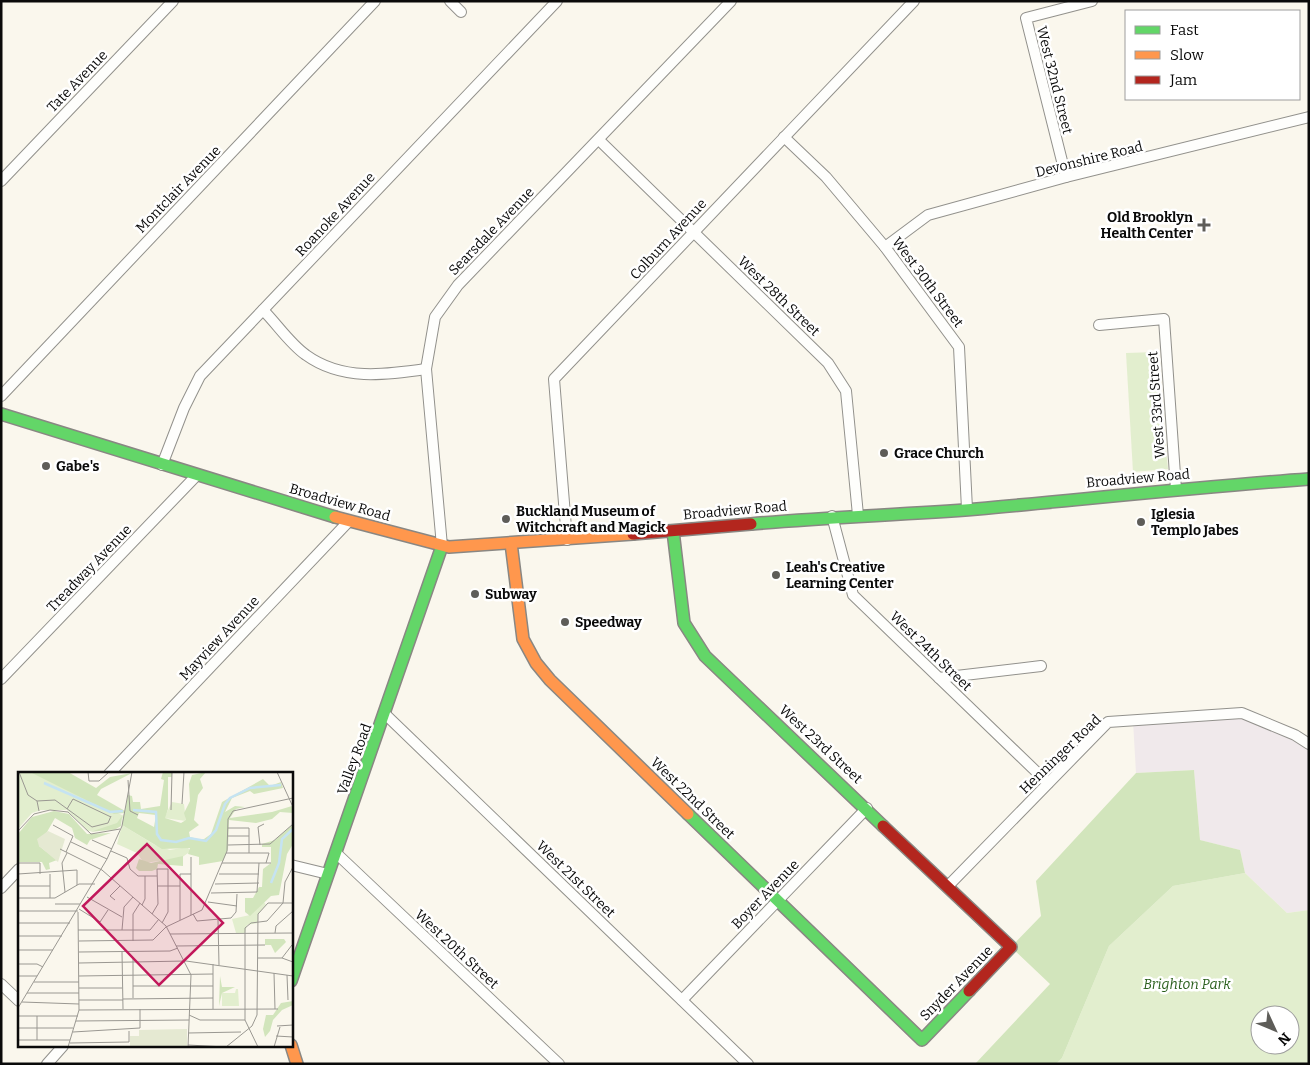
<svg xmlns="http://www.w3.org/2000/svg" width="1310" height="1065" viewBox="0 0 1310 1065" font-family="Bitter,serif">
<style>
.industrial{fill:#f0e9eb}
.green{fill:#e2eece;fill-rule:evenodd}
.forest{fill:#d2e5bc}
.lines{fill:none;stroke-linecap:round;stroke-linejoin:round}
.street-casing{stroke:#92918c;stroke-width:12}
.fast-casing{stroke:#898783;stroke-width:14}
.slow-casing{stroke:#898783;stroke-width:14}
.jam-casing{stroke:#898783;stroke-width:14}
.street{stroke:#fefefc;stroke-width:10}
.fast{stroke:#63d668;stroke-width:11}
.slow{stroke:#ff974d;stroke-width:11}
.jam{stroke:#b3261e;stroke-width:11}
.poi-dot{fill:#5e5d59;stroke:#fff;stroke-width:2}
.labels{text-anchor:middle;stroke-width:5;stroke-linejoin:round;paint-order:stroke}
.street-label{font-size:14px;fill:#0a0a0a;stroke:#fff}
.poi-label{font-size:14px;font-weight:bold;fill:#0a0a0a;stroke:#fff;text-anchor:start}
.park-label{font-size:14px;font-style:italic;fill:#2a5f1d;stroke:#fff}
.inset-river{fill:none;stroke:#c5e3f2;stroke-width:2.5}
.inset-road{fill:none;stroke:#9a9892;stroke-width:1}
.view{fill:#c2185b;fill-opacity:0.15;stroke:#c2185b;stroke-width:2.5}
.inset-edge{fill:none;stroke:#0a0a0a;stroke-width:2.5}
</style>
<rect width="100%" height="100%" fill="#faf7ed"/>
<!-- industrial -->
<path class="industrial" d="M1242,713l67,31v166l-22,3 -42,-40 -5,-23 -40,-10 -6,-70 -58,3 -3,-52z"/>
<!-- green -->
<g class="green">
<path d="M1156,352l12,117 -35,3 -7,-119z"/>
<path d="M1245,873l42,40 22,-3v154h-253l6,-6 47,-112 64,-60zM1260,1015h30v30h-30z"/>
</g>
<!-- forest -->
<path class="forest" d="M1194,770l6,70 40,10 5,23 -72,13 -64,60 -47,112 -6,6h-81l75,-80 -39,-37 30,-31 -5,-35 100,-108z"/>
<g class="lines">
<!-- street casing -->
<g class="street-casing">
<g id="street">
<path d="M450,1l11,11"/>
<path d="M784,137l42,40 59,70 74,100 8,162"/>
<path d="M599,140l229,223 18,28 12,124"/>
<path d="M1066,177l-40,-159 66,-17"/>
<path d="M1,181l172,-180"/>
<path d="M885,247l43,-32 138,-38 243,-60"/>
<path d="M263,310c14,14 27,34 43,45 36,26 79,20 120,14"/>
<path d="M1099,325l65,-6 12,170"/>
<path d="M1,396l374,-395"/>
<path d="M162,465l22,-57 16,-32 357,-375"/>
<path d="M832,516l21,79 195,188"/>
<path d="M567,540l-13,-161 360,-378"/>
<path d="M442,546l-16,-177 9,-52 23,-32 273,-284"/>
<path d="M939,678l102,-12"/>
<path d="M1,679l196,-204"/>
<path d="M385,714l363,350"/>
<path d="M109,774l240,-253"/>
<path d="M336,853l223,211"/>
<path d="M291,865l37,9"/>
<path d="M948,886l160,-164 134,-9 53,22 14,9"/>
<path d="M1,888l18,-19"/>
<path d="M1,984l18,17"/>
<path d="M682,1000l185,-192"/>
<path d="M47,1064l16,-18"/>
</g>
</g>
<!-- fast casing -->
<g class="fast-casing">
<g id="fast">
<path d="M1,414l334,103"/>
<path d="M751,524c75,-7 151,-9 226,-15 111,-10 221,-22 332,-30"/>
<path d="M673,531l11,92 21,33 178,170"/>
<path d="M688,814l234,226 47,-49"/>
<path d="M291,981l151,-435"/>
</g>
</g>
<!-- slow casing -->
<g class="slow-casing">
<g id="slow">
<path d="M335,517l114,30 184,-13"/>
<path d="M511,543l12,96 13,24 14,17 138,134"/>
<path d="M291,1045l6,19"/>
</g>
</g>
<!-- jam casing -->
<g class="jam-casing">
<g id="jam">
<path d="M633,534l118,-10"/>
<path d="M883,826l128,121 -42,44"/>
</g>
</g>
<!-- street -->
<use href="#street" class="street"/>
<!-- fast -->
<use href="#fast" class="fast"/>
<!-- slow -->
<use href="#slow" class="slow"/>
<!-- jam -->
<use href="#jam" class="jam"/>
</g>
<!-- markers -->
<g class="poi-dot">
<path d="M1201.5 217.5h5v5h5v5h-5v5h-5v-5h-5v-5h5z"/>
<circle cx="884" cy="453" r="5"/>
<circle cx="46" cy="466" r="5"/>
<circle cx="506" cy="519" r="5"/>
<circle cx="1141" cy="522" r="5"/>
<circle cx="776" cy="575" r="5"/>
<circle cx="475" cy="594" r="5"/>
<circle cx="565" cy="622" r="5"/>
</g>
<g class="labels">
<!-- street labels -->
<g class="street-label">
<text transform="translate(1055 80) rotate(76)" y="5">West 32nd Street</text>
<text transform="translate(77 81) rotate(-46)" y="5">Tate Avenue</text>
<text transform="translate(1089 159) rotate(-14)" y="5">Devonshire Road</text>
<text transform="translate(178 189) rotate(-46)" y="5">Montclair Avenue</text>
<text transform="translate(335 214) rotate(-47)" y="5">Roanoke Avenue</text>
<text transform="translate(491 231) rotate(-46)" y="5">Searsdale Avenue</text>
<text transform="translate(668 239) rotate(-47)" y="5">Colburn Avenue</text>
<text transform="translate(928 282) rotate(53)" y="5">West 30th Street</text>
<text transform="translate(779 296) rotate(44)" y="5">West 28th Street</text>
<text transform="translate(1156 405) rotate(-94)" y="5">West 33rd Street</text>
<text transform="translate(1138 478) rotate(-5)" y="5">Broadview Road</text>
<text transform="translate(340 502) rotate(16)" y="5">Broadview Road</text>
<text transform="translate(735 510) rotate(-5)" y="5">Broadview Road</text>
<text transform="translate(89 568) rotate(-46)" y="5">Treadway Avenue</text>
<text transform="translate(219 638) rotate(-47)" y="5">Mayview Avenue</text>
<text transform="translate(931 651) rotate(44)" y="5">West 24th Street</text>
<text transform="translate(821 744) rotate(43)" y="5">West 23rd Street</text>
<text transform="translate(1060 754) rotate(-44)" y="5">Henninger Road</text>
<text transform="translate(354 759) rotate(-70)" y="5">Valley Road</text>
<text transform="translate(693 798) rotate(44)" y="5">West 22nd Street</text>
<text transform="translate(576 879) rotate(44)" y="5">West 21st Street</text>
<text transform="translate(765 894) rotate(-46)" y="5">Boyer Avenue</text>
<text transform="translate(457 949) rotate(43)" y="5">West 20th Street</text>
<text transform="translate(956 983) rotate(-46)" y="5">Snyder Avenue</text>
</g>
<!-- poi labels -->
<g class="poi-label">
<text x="1193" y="222" text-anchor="end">Old Brooklyn<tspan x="1193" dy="16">Health Center</tspan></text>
<text x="894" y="458">Grace Church</text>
<text x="56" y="471">Gabe's</text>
<text x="516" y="516">Buckland Museum of<tspan x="516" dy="16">Witchcraft and Magick</tspan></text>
<text x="1151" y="519">Iglesia<tspan x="1151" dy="16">Templo Jabes</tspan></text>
<text x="786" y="572">Leah's Creative<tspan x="786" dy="16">Learning Center</tspan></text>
<text x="485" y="599">Subway</text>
<text x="575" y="627">Speedway</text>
</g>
<!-- park labels -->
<g class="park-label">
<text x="1187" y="989">Brighton Park</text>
</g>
</g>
<!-- overview -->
<g transform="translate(18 772)">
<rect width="275" height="275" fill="#faf7ed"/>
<path d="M0,0h14l92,44 -9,14 -27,1 -21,-21h-26l-9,3 -14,16zM154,30l12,2 2,17 -22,-3zM104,53l33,20 15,5 17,-3 4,4 -10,7 -37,5 -7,-10 -20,-9zM246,130l2,3 -8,9v9l-11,2 -2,8h-9l-4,-14 18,-4zM218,217h2l1,17h-17v-13h13z" fill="#e2eece"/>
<path d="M12,0h38l28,16 14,-11 22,-4 -31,16 -4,6 28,16 3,-16 4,1 1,6h7l1,7 19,-3 4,-26 -3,-1 2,-7h9v5h-4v32l-3,9 16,5 5,-3 -2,-7 6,-12 -1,-17 3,-9 14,-3 -6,7 3,9 -5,7 -4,25 5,5 -10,7 1,5 8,2h6l7,-5 11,-32 41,-23 7,7 11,-4 2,6 -29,6 -4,-3 -18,7 -7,14 10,-6 10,1 -9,2 -6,9 42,-6 20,-6 1,7 -13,-1 -8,7 -16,4 -27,-3 -1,29 -5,12 -24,4v-8l-11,-3 2,-6 -28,1 -40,-24 2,-12 -10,1zM121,41l17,2 -2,12 -17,-9zM36,39l15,3 18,20 24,-1 -21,7 -3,5 -12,-7 -3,-10 -17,-10 -16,28 18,14 -8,3 1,6 -4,1 -4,-8h-24v-28l14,-17zM104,44l-1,10 -5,3 -26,3 27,-9zM275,52v20l-6,10 -8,41 -8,1 -21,20 -5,-4v-14h8l6,-11h3l1,-18 8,-6v-16h-9v-3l13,-4zM165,84v10l-25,-2 -1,5 -5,2h-13l-3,-3 3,-9 12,4zM247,167h19l2,3 -11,11 -4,-8h-6zM202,204l2,11h13l-13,6 -3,13zM275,229v4l-11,5 -9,10 -3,11 -5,6 -2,-8 3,-14h7l8,-12z" fill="#d2e5bc" fill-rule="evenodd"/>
<path d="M30,59l17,8 -7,23 -19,-16 -2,-7zM169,257v18h-57v-11h9v-6z" fill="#e5e9d2"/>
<path class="inset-river" d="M26,11l66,29 13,-1M115,38l23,2 1,22 4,6 15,2 13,-4 17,3 10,-11 9,-26 5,-6 20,-10 31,-3M253,111l8,-20 3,-24 11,-10"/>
<path class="inset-road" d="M1,0l9,23 9,6 2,10M70,0l1,9h10l10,-9M259,0l16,35M110,8l2,31 8,4M19,29l18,-1 37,27 16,-4 3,-7M164,32l2,-32M49,37l6,-10 38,18M153,38l1,-38M35,53l20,11 -7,16M210,56h21v25M0,59l16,-17 16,-4 18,2 23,22 29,-5M210,64h21M74,68l20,9M53,70l36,17M210,73l42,-1 23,-20M242,73l-2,-18 6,-3M42,77l42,21M93,79l16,7 3,11 8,7h19M208,81h43l-3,10M173,85v58M0,91h22v11M204,91h49M84,98l64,56 25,49 -3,72M0,102l59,-4v15M201,102h40M197,112l44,-1M0,114h32M139,114h23M47,120l-3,-29 5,-10M193,121l46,-1 2,-29M69,125l35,20M0,126h37l24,-14h16M32,126v-24M97,128l-5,-4 10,-10M190,130l29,4M37,132h25M124,133l3,-6v-23M61,137l21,13 8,-12M0,139h60M134,142l6,-10 -1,-35h11v43l-6,11M175,142l4,7 34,-3 5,-6 1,-18M162,148v-46h11M200,148l1,45M0,151h52M60,158h72l9,-11M104,158l2,-23 9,-10M257,161l1,-7 17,-15M152,162l123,-1M0,164h44M61,169l74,-1 13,-13 36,-17 25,-59 1,-32 5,-8 60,-13M115,169v-27l7,-11M158,174l89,-1M0,178h35M61,180l91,-1 8,-3M104,180l1,57M115,185v41M240,186h24l11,4M264,186l10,-13M61,191l107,-2 107,15M0,192h19l6,3M195,192v45M256,201l1,36M269,203l1,25M0,204h19M61,204l134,-2M16,210h45M115,214h80M61,216h43M9,221h52M105,227l90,-1M61,228h44M4,230l57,2M0,236l89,-149 15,-33 10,-54M61,238l199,-1M171,243l11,5h45M0,244h60M19,244v24M58,249l113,-1M259,254l16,-1M0,256h55M55,260l67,-4v-19M170,261l53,-1M258,264l17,1M0,268h52M52,271l59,-1v-11M170,273l37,2M50,275l11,-37 -1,-98M208,275l26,-21 5,-11 1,-101 10,-11h25M240,275l-13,-27v-92l6,-5 16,-2 16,-18 2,-21 8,-15M256,275l6,-20"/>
<path class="view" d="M129,72l76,79 -64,62 -76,-79z"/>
<rect width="275" height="275" class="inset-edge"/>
</g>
<!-- border -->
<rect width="1310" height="1065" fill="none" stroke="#0a0a0a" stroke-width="5"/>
<!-- legend -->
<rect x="1125" y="10" width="175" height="90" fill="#ffffff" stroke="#9d9d9d"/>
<rect x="1135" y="26" width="25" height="8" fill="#63d668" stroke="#9d9d9d"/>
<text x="1170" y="35" font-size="15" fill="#0a0a0a">Fast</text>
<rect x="1135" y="51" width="25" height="8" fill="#ff974d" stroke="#9d9d9d"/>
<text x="1170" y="60" font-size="15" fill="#0a0a0a">Slow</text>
<rect x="1135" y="76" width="25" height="8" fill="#b3261e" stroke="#9d9d9d"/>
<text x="1170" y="85" font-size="15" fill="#0a0a0a">Jam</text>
<!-- north arrow -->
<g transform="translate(1275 1030) rotate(134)"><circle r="24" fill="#ffffff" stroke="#9d9d9d"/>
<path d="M0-4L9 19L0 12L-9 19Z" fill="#5e5d59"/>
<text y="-8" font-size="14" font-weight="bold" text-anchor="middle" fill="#0a0a0a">N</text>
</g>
</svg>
